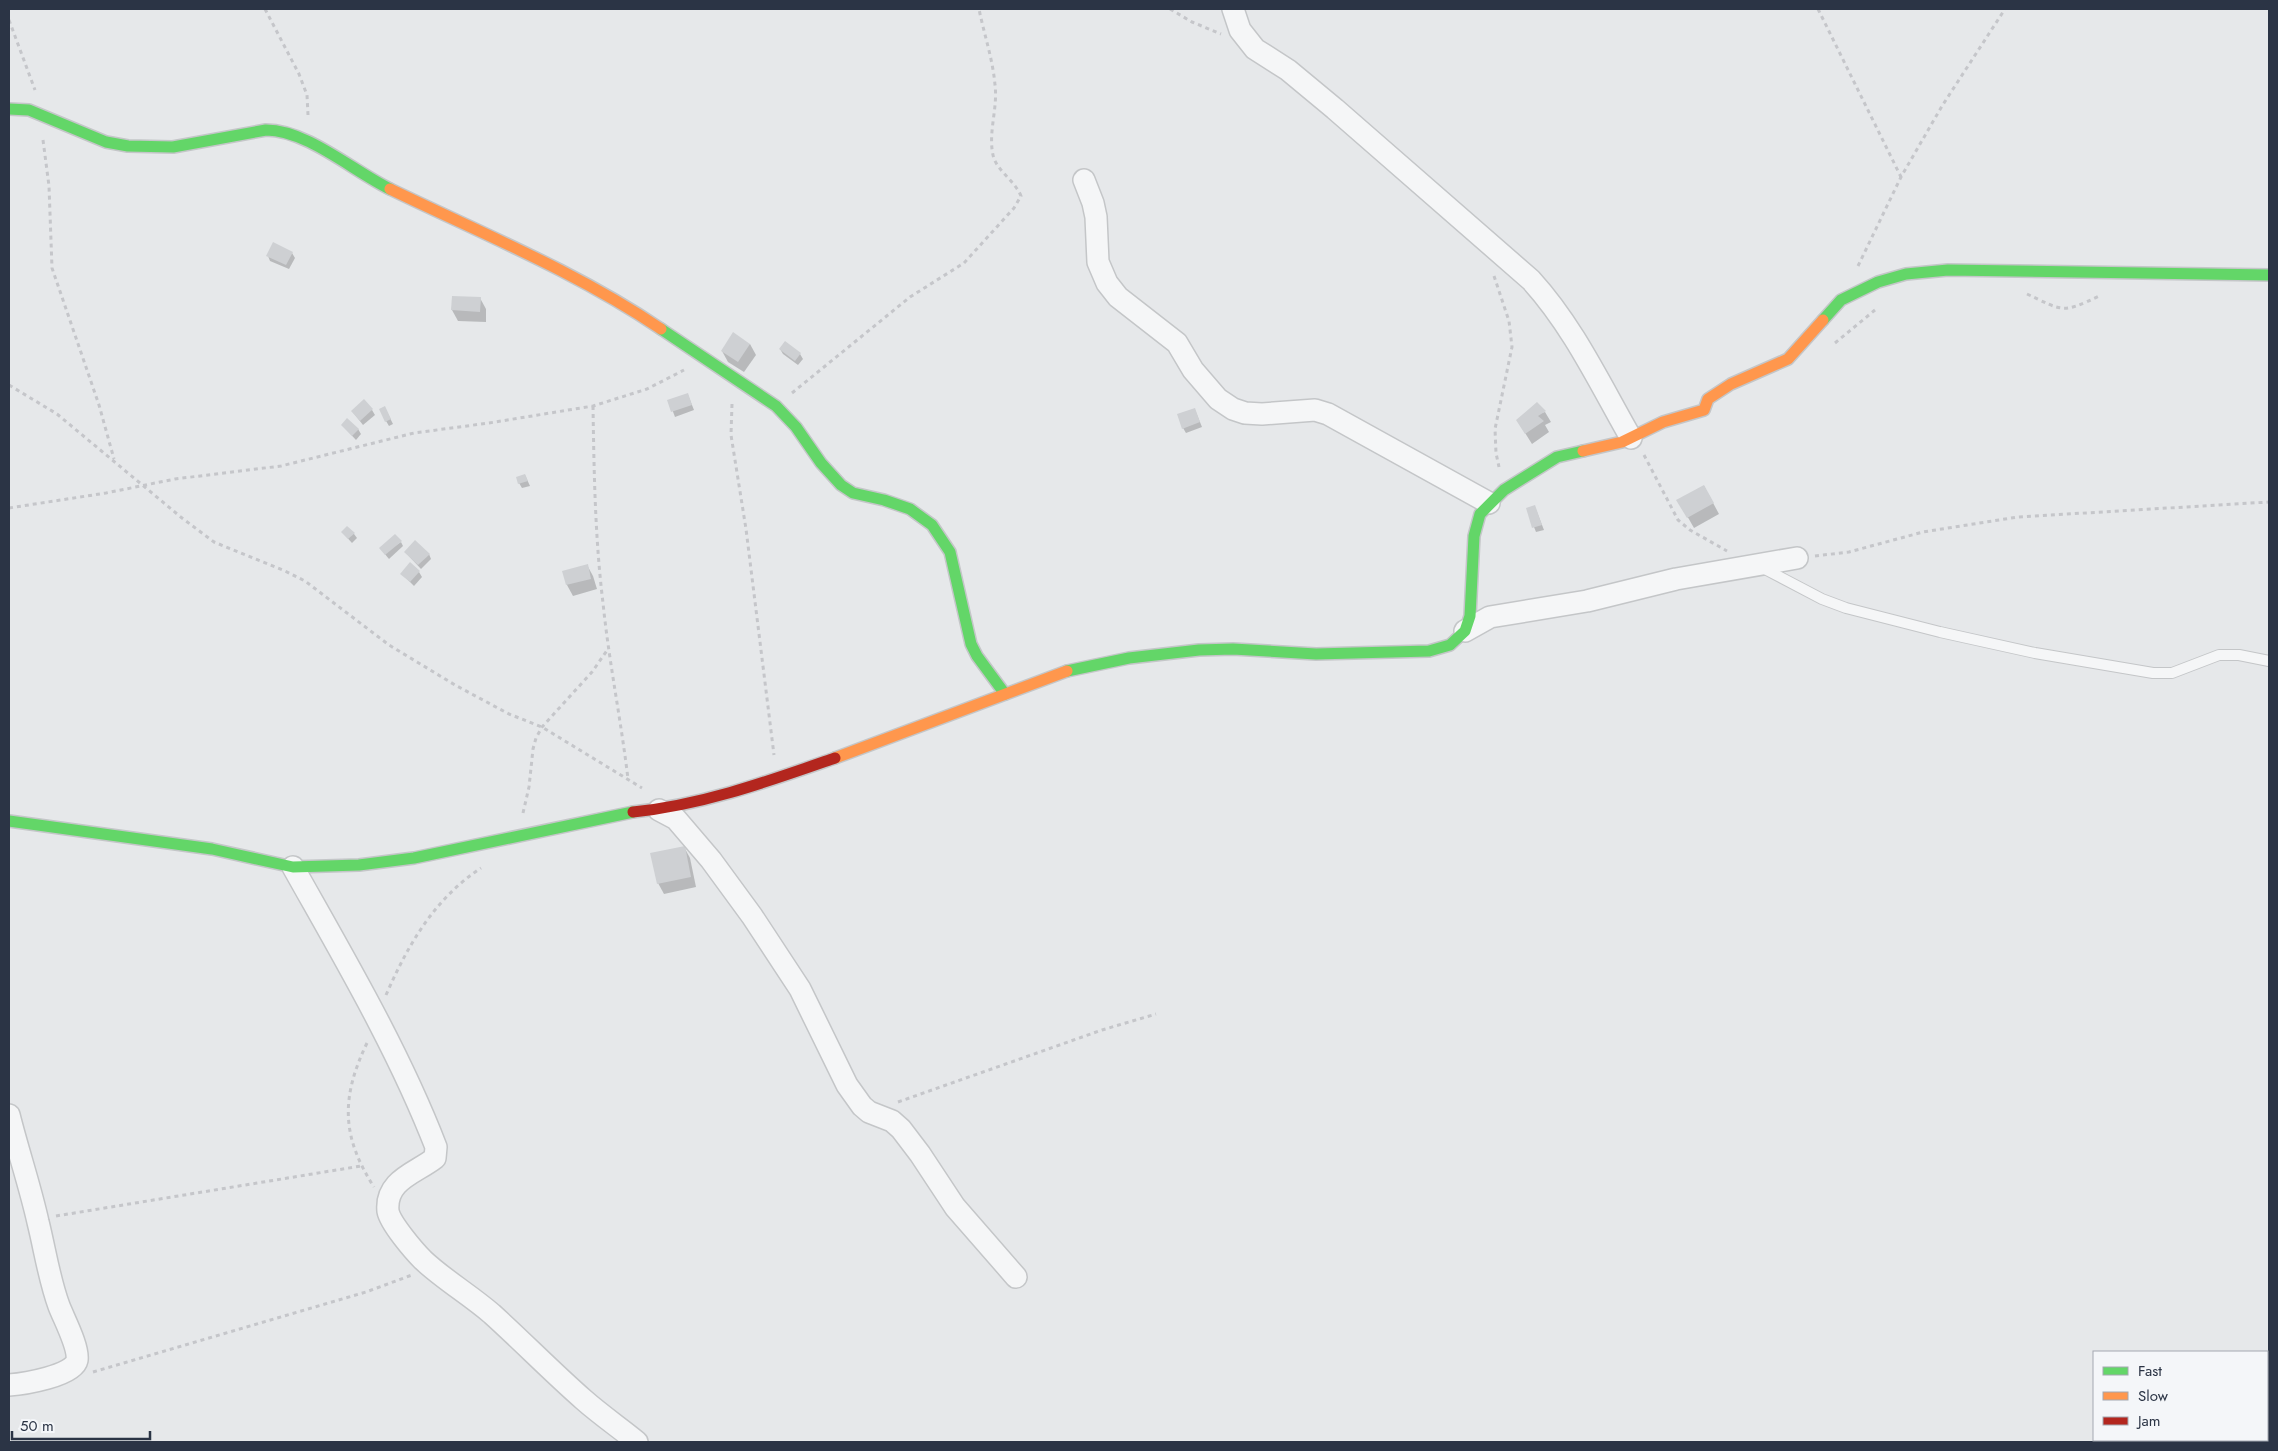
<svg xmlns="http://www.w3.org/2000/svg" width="2278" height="1451" viewBox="0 0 2278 1451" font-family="Jost,sans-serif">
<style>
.shadow{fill:#0003}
.building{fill:#ced0d3}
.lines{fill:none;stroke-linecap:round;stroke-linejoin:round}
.lane-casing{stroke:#c4c6c8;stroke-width:12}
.street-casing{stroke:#c4c6c8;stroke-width:24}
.fast-casing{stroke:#c4c6c8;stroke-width:14}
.slow-casing{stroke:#c4c6c8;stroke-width:14}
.jam-casing{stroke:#c4c6c8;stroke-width:14}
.path{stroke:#c5c6ca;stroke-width:3;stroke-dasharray:4 4;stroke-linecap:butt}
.lane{stroke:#f5f6f7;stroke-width:10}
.street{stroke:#f5f6f7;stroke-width:21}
.fast{stroke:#63d668;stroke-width:11}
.slow{stroke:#ff974d;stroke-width:11}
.jam{stroke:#b3261e;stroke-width:11}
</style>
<rect width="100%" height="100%" fill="#e6e8ea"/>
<!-- shadow -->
<g class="shadow">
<path d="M292,253l3,5 -6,11 -19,-8 -2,-5z"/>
<path d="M453,297l27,1 6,11v13l-28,-1 -6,-11z"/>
<path d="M785,342l15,12 3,5 -5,6 -15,-11 -3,-5z"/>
<path d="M750,344l6,11 -12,17 -16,-10 -6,-11z"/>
<path d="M688,395l6,15 -19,7 -6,-16z"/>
<path d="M372,410l3,5 -12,10 -11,-14z"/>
<path d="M1195,410l7,17 -16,6 -3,-5z"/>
<path d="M387,412l6,12 -4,2 -3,-5z"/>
<path d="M1545,412l6,10 -6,3 4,7 -17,12 -15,-24z"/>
<path d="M342,425l16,4 3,5 -5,6z"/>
<path d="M525,475l5,11 -8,2 -3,-5z"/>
<path d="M1704,486l15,28 -25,14 -16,-28z"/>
<path d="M1535,507l9,23 -8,2 -2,-5z"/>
<path d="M342,532l12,2 3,4 -5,5z"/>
<path d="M401,542l2,4 -14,13 -5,-6z"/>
<path d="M405,552l24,2 2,5 -10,10z"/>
<path d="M587,565l6,11 4,13 -24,7 -6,-11 -3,-13z"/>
<path d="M419,572l3,5 -8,9 -12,-12z"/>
<path d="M684,847l6,11 6,29 -32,7 -6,-11z"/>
</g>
<!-- building -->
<g class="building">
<path d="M273,242l20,10 -7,13 -20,-9z"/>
<path d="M452,296l29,1 -1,15 -29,-2z"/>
<path d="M733,332l17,12 -12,18 -17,-11z"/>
<path d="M785,341l16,12 -6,8 -16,-12z"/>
<path d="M688,393l4,12 -21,7 -4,-12z"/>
<path d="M364,399l9,10 -13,12 -9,-10z"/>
<path d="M1537,402l9,9 -8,5 6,5 -19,13 -9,-14z"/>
<path d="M385,406l6,13 -6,3 -6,-13z"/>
<path d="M1195,408l5,14 -18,7 -5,-15z"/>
<path d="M347,418l12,11 -7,7 -11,-11z"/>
<path d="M525,474l3,7 -10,3 -2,-7z"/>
<path d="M1704,485l10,18 -27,15 -11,-18z"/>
<path d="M1535,505l7,20 -10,3 -6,-20z"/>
<path d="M347,526l8,7 -7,6 -7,-7z"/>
<path d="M395,534l7,7 -17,14 -6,-7z"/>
<path d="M415,540l15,14 -12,11 -14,-13z"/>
<path d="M410,562l10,9 -10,11 -10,-8z"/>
<path d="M588,564l3,15 -25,6 -4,-14z"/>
<path d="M685,846l6,31 -34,7 -7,-31z"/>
</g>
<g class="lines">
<!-- lane casing -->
<g class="lane-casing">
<path id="lane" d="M1761,567l61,32 24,9 94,24 95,21 118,20h19l47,-18h20l30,6"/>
</g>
<!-- street casing -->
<g class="street-casing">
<g id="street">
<path d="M1233,9l7,21 15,19 33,21 47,39 196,171c42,46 69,104 100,158"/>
<path d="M1084,180l9,23 3,14 2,45 9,21 11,14 59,46 16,27 25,29 15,10 12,4 17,1 53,-4 13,4 161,89"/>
<path d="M1465,631l25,-14 97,-16 89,-22 121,-21"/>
<path d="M659,810l17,9 35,41 41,56 48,73 47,96 15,21 7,6 23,9 9,8 19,25 35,53 61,70"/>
<path d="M293,867c51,91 105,182 143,280l-1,11c-19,15 -50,22 -47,53 2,12 26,40 35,49 20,19 47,35 69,54 31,28 60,58 92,86 17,15 36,28 53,42"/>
<path d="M9,1115c9,36 21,71 29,107 7,28 11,57 21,84 5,13 20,41 18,54 -3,16 -54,24 -68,25"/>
</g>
</g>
<!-- fast casing -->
<g class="fast-casing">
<g id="fast">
<path d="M9,109l20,1 77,32 22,4 45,1 93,-17c41,0 87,41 124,59"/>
<path d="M1823,320l18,-20 37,-18 28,-8 42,-4 321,5"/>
<path d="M661,329l115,77 20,21 25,36 20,22 12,8 31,7 26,9 22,16 18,27 21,92 6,12 28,38"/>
<path d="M1067,671l62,-13 70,-8 34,-1 83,5 113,-3 21,-6 15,-14 5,-15 4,-80 6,-22 24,-24 53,-33 26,-6"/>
<path d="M9,821l203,28 81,18 66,-2 55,-7 219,-46"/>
</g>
</g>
<!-- slow casing -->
<g class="slow-casing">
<g id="slow">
<path d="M390,189c91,44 187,83 271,140"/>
<path d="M1583,451l39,-9 41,-20 41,-12 4,-11 23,-15 57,-25 35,-39"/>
<path d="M835,758l232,-87"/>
</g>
</g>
<!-- jam casing -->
<g class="jam-casing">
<path id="jam" d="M633,812c70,-7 136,-31 202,-54"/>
</g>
<!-- path -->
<g class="path">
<path d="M265,9l34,65 8,21 1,20"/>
<path d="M1170,9l22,13 29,12"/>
<path d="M1818,9l83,168"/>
<path d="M9,20l26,70"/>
<path d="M43,140l6,46 3,82 47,137 15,54"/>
<path d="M1858,266l43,-89 41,-71 63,-97"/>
<path d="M1494,276l15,45 3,26 -17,82 1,24 3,14"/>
<path d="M2027,294c36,17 35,20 72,2"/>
<path d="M1835,343l40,-33"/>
<path d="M9,385l48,29 125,104 32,24 71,29 20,10 84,64 66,40 54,29 33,13 100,61"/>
<path d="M792,393l118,-96 54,-34 50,-55 7,-12c-6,-15 -25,-26 -28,-41 -5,-23 5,-47 2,-70 -2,-25 -11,-51 -16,-76"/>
<path d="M732,404l-1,31 15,94 28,226"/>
<path d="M593,406c1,65 2,132 10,197 6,59 18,117 25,176"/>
<path d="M1644,455l34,65 12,10 37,21"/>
<path d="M9,508l97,-15 69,-14 106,-13 133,-33 75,-10 104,-17 54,-17 37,-19"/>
<path d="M1815,556l34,-4 74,-20 95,-15 251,-15"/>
<path d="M523,813l6,-26 4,-38 3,-11 6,-11 50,-55 16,-23"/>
<path d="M386,995c22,-50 48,-96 95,-127"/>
<path d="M367,1043c-26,54 -26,93 7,144"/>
<path d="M898,1102l204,-72 54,-16"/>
<path d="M56,1216l305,-50"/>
<path d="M93,1372l273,-80 46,-17"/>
</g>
<!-- lane -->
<use href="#lane" class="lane"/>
<!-- street -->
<use href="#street" class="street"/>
<!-- fast -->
<use href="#fast" class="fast"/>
<!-- slow -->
<use href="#slow" class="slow"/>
<!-- jam -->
<use href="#jam" class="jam"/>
</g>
<!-- border -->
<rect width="2278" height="1451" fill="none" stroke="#2b3445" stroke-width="20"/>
<!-- legend -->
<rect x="2093" y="1351" width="175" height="90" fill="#f4f6f9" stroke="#a4a8b1"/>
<rect x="2103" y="1367" width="25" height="8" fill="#63d668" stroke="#a4a8b1"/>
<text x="2138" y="1376" font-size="15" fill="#2b3445">Fast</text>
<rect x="2103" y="1392" width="25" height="8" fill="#ff974d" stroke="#a4a8b1"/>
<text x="2138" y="1401" font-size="15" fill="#2b3445">Slow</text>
<rect x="2103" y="1417" width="25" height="8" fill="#b3261e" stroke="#a4a8b1"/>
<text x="2138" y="1426" font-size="15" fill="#2b3445">Jam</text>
<!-- scale -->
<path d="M12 1431v8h138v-8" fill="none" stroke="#2b3445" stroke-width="2.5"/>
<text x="20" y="1431" font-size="15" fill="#2b3445" stroke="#f4f6f9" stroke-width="4" paint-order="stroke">50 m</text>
</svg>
